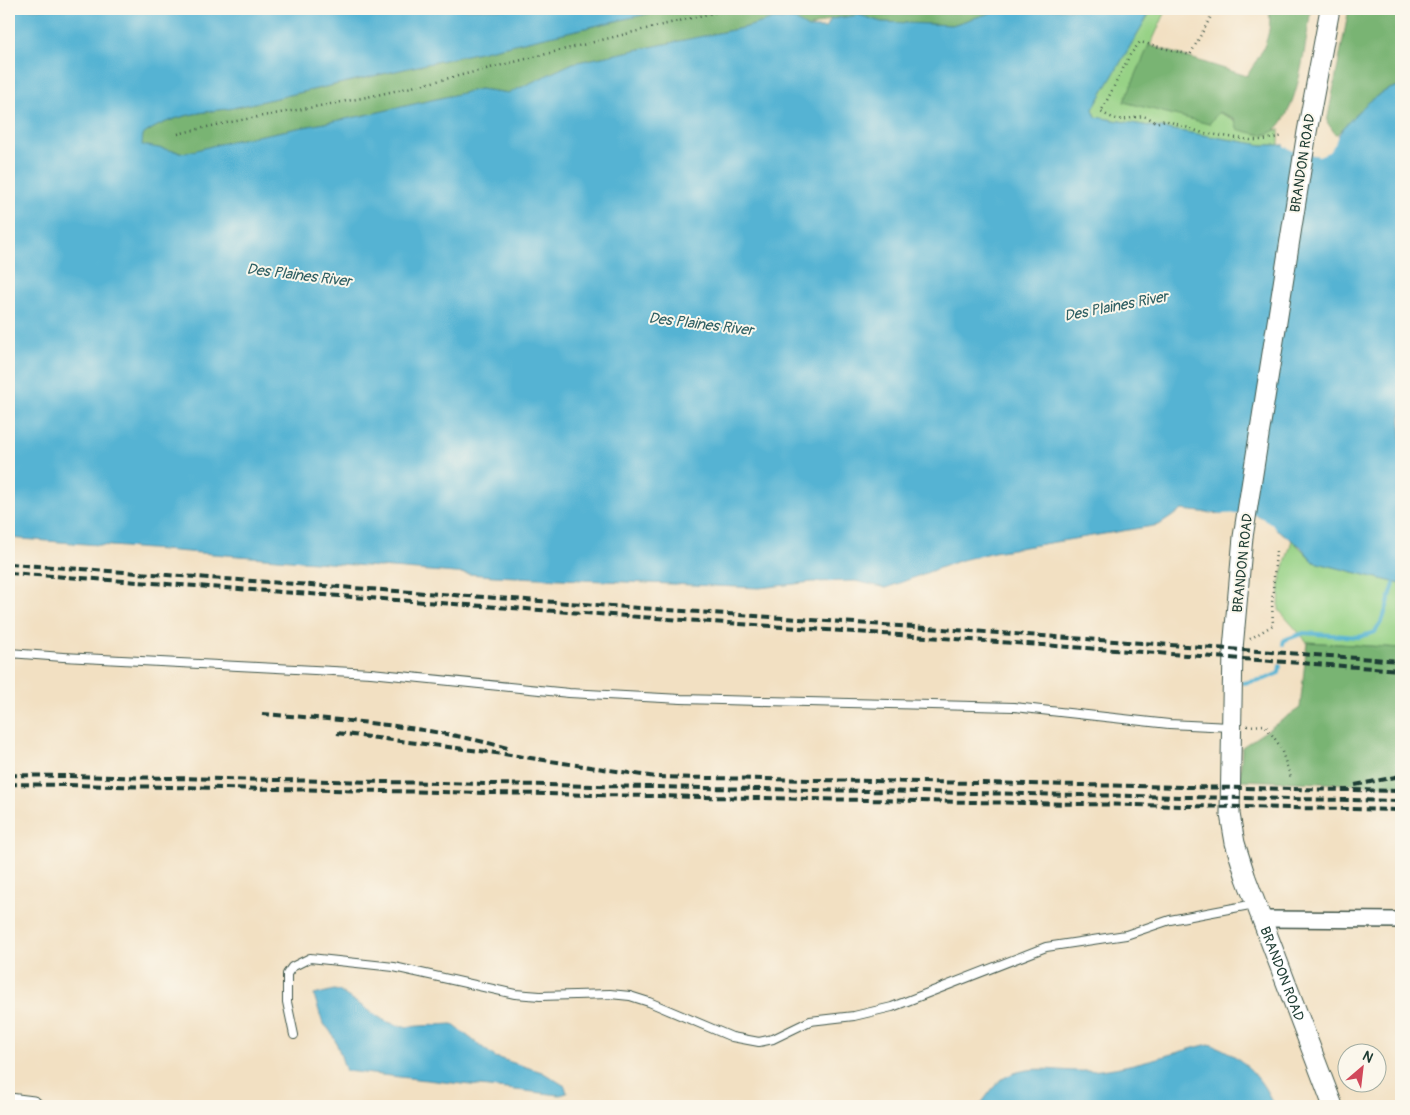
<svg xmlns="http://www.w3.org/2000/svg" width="1410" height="1115" viewBox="0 0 1410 1115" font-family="Pangolin,sans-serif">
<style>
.green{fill:#97d286;stroke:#5b885d}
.forest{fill:#79b473;stroke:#4c7854}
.water{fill:#55b3d3;stroke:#3a7884}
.pier{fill:#f2e0c2}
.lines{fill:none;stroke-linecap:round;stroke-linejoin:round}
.stream{stroke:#55b3d3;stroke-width:4}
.service-casing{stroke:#3f5549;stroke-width:10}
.minor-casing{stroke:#3f5549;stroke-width:18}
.tertiary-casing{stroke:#3f5549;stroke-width:21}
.path{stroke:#3f5549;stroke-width:2.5;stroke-dasharray:1 4;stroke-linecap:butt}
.service{stroke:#fff;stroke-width:8}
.minor{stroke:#fff;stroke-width:15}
.tertiary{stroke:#fff;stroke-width:19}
.rail{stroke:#1f3d34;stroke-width:4;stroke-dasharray:8 4;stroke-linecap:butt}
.labels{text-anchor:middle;stroke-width:4;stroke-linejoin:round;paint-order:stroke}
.street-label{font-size:14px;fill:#1f3d34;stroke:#fbf7ec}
.water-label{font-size:15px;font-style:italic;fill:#2f6064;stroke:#fbf7ec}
</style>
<rect width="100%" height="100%" fill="#fbf7ec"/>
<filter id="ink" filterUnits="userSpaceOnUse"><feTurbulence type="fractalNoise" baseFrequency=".02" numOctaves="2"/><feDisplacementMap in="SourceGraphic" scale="10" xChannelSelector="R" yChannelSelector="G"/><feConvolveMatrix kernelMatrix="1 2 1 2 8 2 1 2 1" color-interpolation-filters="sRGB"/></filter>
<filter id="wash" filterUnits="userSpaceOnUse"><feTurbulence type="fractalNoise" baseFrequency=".0096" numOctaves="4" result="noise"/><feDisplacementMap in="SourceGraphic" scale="20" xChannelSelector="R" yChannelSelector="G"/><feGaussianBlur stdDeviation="1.12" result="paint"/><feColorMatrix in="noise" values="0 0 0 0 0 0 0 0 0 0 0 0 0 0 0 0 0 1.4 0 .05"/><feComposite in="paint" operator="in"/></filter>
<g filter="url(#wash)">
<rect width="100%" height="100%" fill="#f2e0c2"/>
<!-- green -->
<g class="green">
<path d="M1152,9h15l-43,93 94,10 47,23 14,-6v16h-17l-166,-28 -3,-8z"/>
<path d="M1292,540l22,22 87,22v64l-94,-6 -28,-32 1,-29z"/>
</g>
<!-- forest -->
<g class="forest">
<path d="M669,9h337l-54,16 -71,-3 -22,-7 -28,4 -23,9c-23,-13 -37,-8 -61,-1l-174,36 -64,30 -29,-4 -114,26 -135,26 -46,12 -44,-8 2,-10c23,-18 57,-23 85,-26z"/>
<path d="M1269,9h42c-5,28 -13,117 -44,125 -8,2 -22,-3 -30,-5l-2,-10 -16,-7 -10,12 -85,-22 25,-57 98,31c14,-23 26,-38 22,-67z"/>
<path d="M1349,9h52v77c-26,3 -47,32 -65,49l-9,-13z"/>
<path d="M1307,642l94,6v138l-161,-6 2,-33 58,-39z"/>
</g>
<!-- water -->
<g class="water">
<path d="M9,9h660l-441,100c-28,3 -62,8 -85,26l-1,10 43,8 46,-12 135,-26 114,-26 29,4 64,-30 174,-36 27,-8 21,1 13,8h18l5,-9 28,-4 22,7 71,3 51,-16h149l-59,100 3,8 166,28h22l8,5 24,5 14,-6c10,-22 46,-61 71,-63v498l-87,-22 -14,-16 -42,-30 -13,-3 -14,2 -49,-5 -23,15 -165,27 -36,9 -72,27 -31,-7 -43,1 -53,6 -265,-12 -485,-38z"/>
<path d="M334,990l5,1 46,30 18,6 49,-3 43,33 47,15 23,14 2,7 -7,2 -214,-24c-5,-13 -11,-40 -23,-47l-9,-29z"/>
<path d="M1209,1044c30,9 53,33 65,62h-295c7,-8 16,-23 25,-28 25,-15 55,-6 82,-7 39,-1 85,-18 123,-27z"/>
</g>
<!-- pier -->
<g class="pier">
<path d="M1334,134l4,1 -3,9 -6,8 -10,4 -26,-5 -9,-5v-4l9,6 23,4 12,-4z"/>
<path d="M1245,513l13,3 11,6 6,5 -1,2 -16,-10 -13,-3h-27v-2z"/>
</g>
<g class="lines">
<!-- stream -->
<g class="stream">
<path d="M1283,644l1,-4 20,-7 55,4 16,-5 8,-13 11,-35"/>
<path d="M1243,683l22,-4 14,-6 1,-7"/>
</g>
</g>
</g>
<g filter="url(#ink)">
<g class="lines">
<!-- service casing -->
<g class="service-casing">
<g id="service">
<path d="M9,653l54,4 308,16 198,20 112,6 333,8 155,17 61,3"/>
<path d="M294,1035l-7,-33v-28l5,-7 18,-9 84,9 121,27 25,2 70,-2 20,2 19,6 83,35 27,5 14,-3 37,-18 44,-5 38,-9 154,-60 80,-12 44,-15 85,-16"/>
</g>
</g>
<!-- minor casing -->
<g class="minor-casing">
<path id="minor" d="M1261,919l140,1"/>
</g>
<!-- tertiary casing -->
<g class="tertiary-casing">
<g id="tertiary">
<path id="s1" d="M1330,9l-23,123 -64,405 -10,112 -3,165 5,29 11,35 87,228"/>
<path d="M9,1103l24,3"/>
</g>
</g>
<!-- path -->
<g class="path">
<path d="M1215,9l-25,46 -50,-13 -10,13 -29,57c5,3 11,6 16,7 15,3 24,-10 39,4l9,-3 38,13 47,7h13l21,-4"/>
<path d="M178,134c70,-18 142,-26 212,-42 114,-26 226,-57 340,-83"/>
<path d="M1250,639l23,-14 -1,-22 4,-52"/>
<path d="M1247,726l18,-1 15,21 11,32"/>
</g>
<!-- service -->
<use href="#service" class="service"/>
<!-- minor -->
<use href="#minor" class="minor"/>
<!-- tertiary -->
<use href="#tertiary" class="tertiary"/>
<!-- rail -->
<g class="rail">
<path d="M9,564l1392,97"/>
<path d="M9,573l1392,97"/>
<path d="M262,714c84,6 168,12 249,35"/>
<path d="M337,733l167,21 152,23 745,14"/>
<path d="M9,775l1392,26"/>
<path d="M9,784l1392,26"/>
<path d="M1355,785l46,-9"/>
</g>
</g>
</g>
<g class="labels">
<!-- street labels -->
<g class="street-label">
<text transform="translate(1302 163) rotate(-81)" y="5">BRANDON ROAD</text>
<text transform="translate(1242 563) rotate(-84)" y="5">BRANDON ROAD</text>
<text dy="5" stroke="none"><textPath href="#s1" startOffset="981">BRANDON ROAD</textPath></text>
</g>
<!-- water labels -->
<g class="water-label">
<text transform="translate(299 275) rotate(7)" y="5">Des Plaines River</text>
<text transform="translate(1116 306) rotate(-11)" y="5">Des Plaines River</text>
<text transform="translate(701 324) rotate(7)" y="5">Des Plaines River</text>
</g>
</g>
<!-- margin -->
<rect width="1410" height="1115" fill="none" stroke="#fbf7ec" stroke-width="30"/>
<!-- north arrow -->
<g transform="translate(1362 1068) rotate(28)"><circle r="24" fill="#fbf7ec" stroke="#a3ada2"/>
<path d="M0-4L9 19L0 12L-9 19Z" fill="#d1495b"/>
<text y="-8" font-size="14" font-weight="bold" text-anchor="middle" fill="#1f3d34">N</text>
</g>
</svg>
